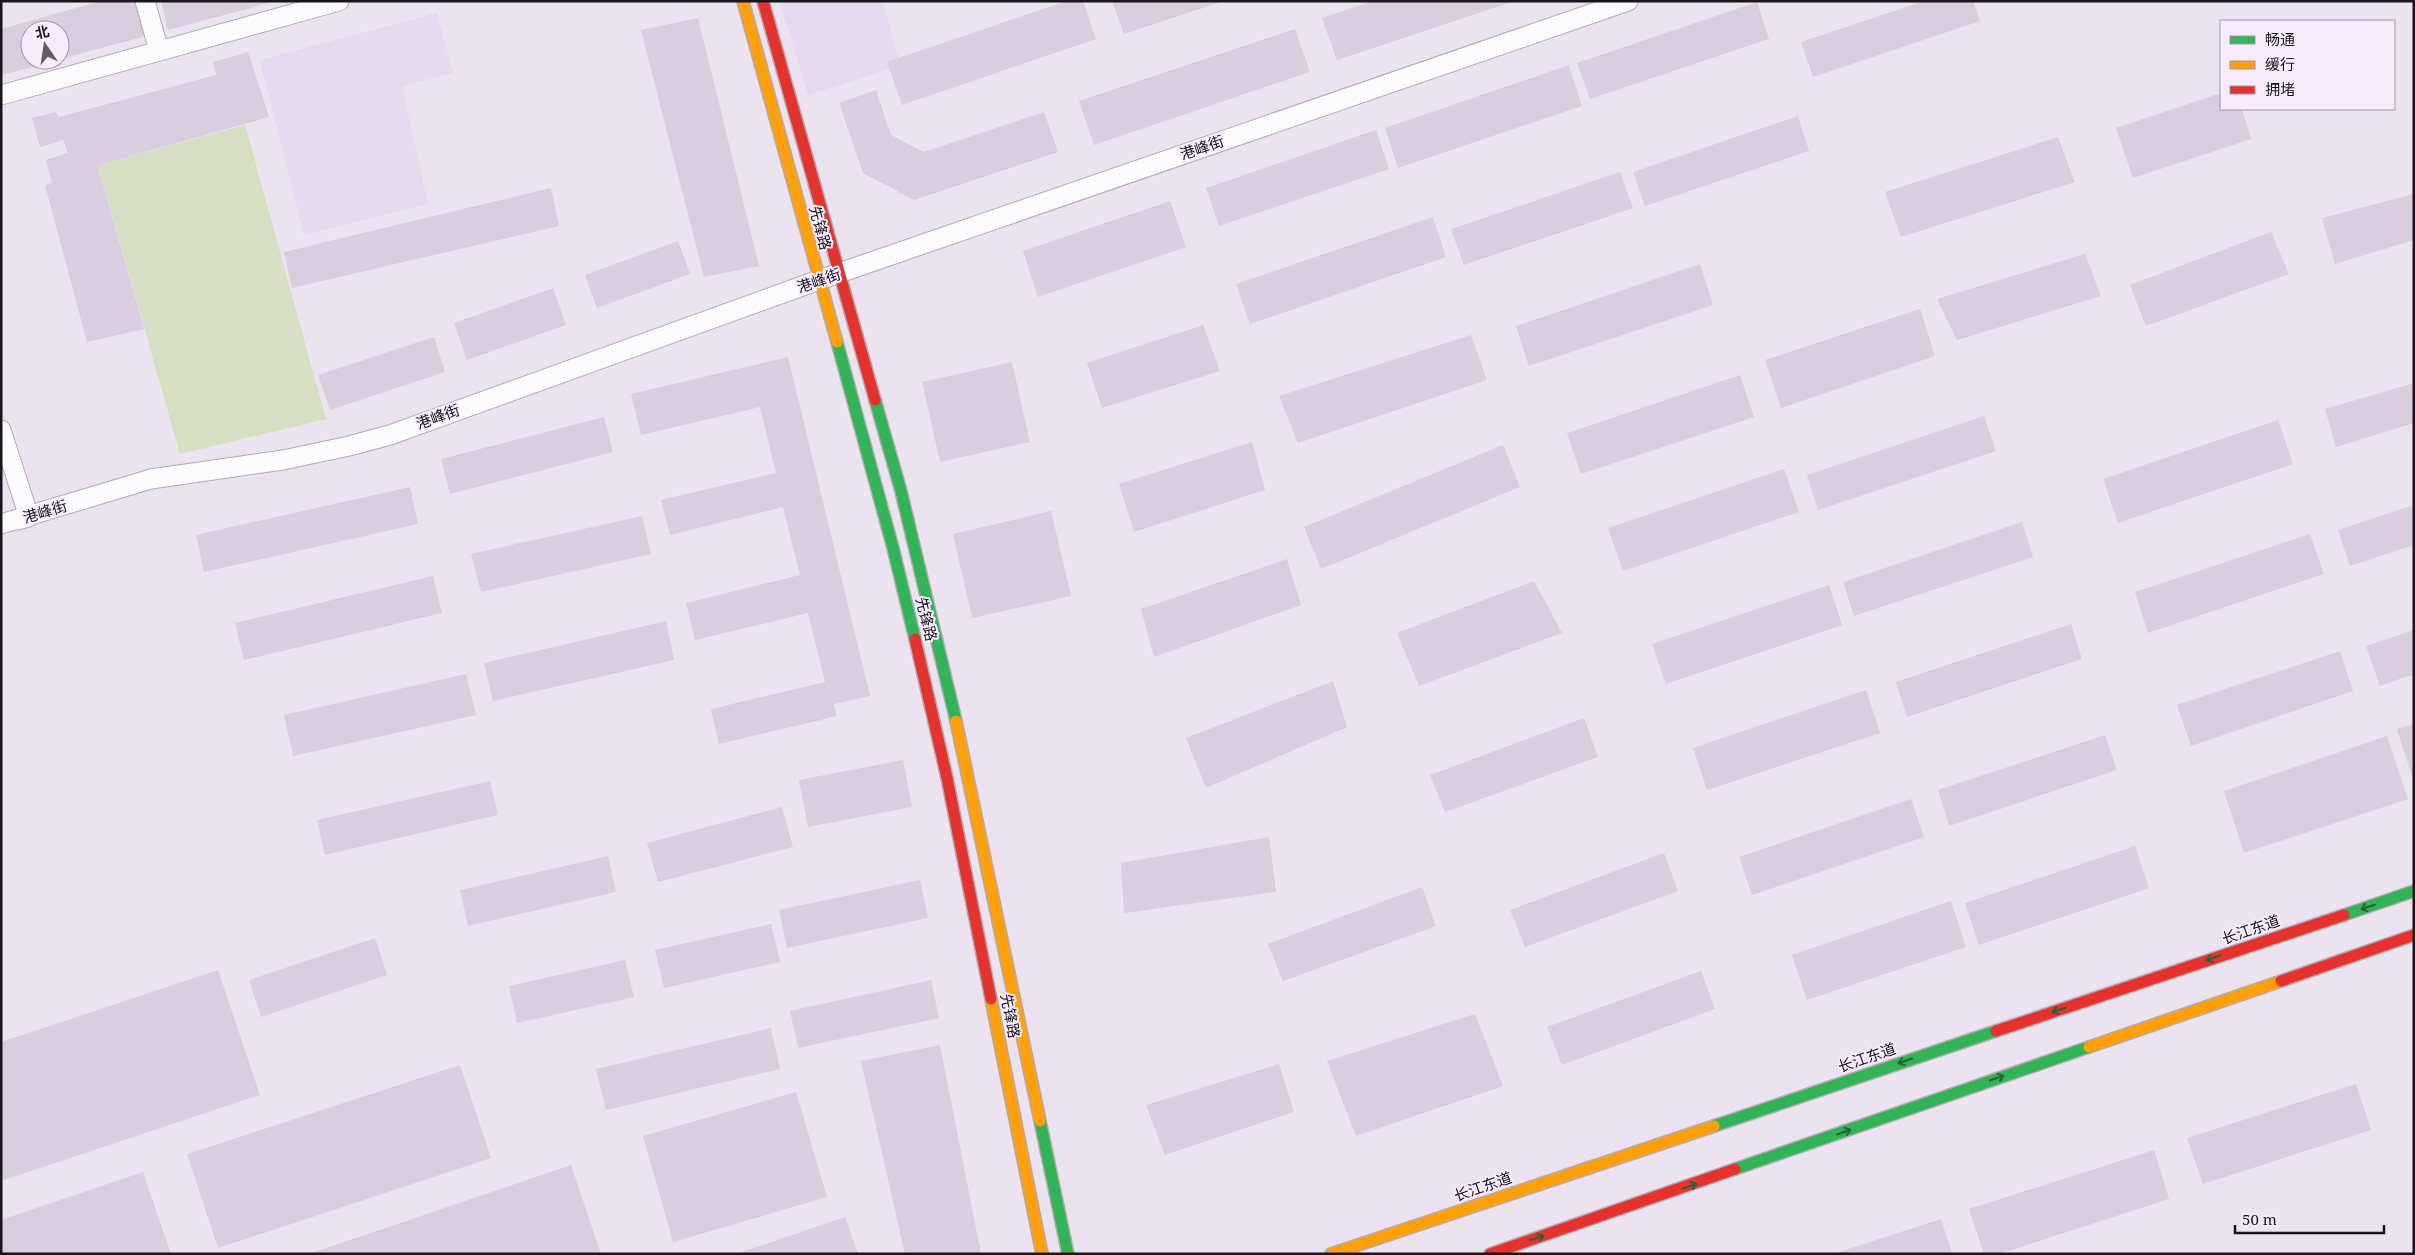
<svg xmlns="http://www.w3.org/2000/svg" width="2415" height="1255" viewBox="0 0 2415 1255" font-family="'Noto Serif','Noto Sans SC',serif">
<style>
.built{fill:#e6d8ed}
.green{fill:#d6dfc2}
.building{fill:#d9cddf}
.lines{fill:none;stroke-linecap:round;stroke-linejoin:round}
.street-casing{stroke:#b1abb4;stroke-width:21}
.fast-casing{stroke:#b1abb4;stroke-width:14}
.slow-casing{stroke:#b1abb4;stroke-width:14}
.jam-casing{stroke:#b1abb4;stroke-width:14}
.street{stroke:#fcfbfd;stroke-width:19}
.fast{stroke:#30b455;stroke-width:11}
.slow{stroke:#ff9f0a;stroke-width:11}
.jam{stroke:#e5322d;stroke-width:11}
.oneway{stroke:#246438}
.labels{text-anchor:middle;stroke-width:4;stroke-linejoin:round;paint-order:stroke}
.street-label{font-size:15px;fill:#19151c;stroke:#f7ecfe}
</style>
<rect width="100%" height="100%" fill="#ebe3ef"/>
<!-- built -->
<g class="built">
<path d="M780,1h103l17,64 -92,30z"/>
<path d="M437,13l16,60 -51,13 26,118 -124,31 -44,-175z"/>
</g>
<!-- green -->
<path class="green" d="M245,125l81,294 -146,35 -82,-289z"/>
<!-- building -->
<g class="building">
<path d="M101,1h37l8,35 -86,23v-29h-30v30l26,1 -55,14v-46z"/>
<path d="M161,1h112v1l-105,28z"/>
<path d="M1067,1h16l13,38 -194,66 -15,-43z"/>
<path d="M1112,1h109v1l-97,32z"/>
<path d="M1372,1h140v1l-175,58 -15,-42z"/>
<path d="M1924,1h49l7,20 -167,56 -12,-35z"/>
<path d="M1757,2l12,37 -179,60 -13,-36z"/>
<path d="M698,18l61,248 -55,11 -63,-247z"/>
<path d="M1295,29l15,43 -216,73 -15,-44z"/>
<path d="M248,52l21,65 -167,47 -3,6 45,159 -57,13 -42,-157 7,-2 -6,-23 22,-7 -5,-13 -23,7 -8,-29 24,-6 3,5 157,-42 -3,-13z"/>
<path d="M1569,65l13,41 -184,62 -13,-40z"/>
<path d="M876,90l15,45 33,17 120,-40 14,40 -144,48 -51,-27 -24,-70z"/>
<path d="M2221,93v16h21l9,30 -118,39 -17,-50z"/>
<path d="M1798,116l11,35 -164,55 -12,-34z"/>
<path d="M1376,130l13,39 -170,57 -13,-38z"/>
<path d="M2058,137l17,45 -174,55 -16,-45z"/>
<path d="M1620,172l13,36 -169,57 -13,-36z"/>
<path d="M551,188l8,38 -267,62 -8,-36z"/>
<path d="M2414,194v46l-79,24 -13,-46z"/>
<path d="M1170,201l16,46 -148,50 -15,-46z"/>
<path d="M1433,217l13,40 -196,67 -14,-40z"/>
<path d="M2271,232l18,42 -143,52 -16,-41z"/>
<path d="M678,241l12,33 -93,34 -12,-33z"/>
<path d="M2085,254l16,42 -144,44 -20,-41z"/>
<path d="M1700,264l13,41 -184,61 -13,-40z"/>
<path d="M553,288l13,37 -99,35 -13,-37z"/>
<path d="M1920,309l15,47 -154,52 -16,-48z"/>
<path d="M1203,325l17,46 -118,37 -15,-45z"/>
<path d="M1471,335l16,45 -189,63 -19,-47z"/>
<path d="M434,337l11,35 -115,38 -12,-35z"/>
<path d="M788,357l82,339 -36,8 3,12 -118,28 -8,-35 114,-27 -17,-69 -113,27 -9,-37 114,-28 -17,-68 -113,28 -9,-35 115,-27 -16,-66 -119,28 -10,-41z"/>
<path d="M1012,362l18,80 -90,20 -18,-80z"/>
<path d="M1740,375l14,42 -173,57 -14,-41z"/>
<path d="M2414,383v40l-78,24 -11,-38z"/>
<path d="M1984,416l12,35 -178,59 -11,-35z"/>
<path d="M604,417l9,35 -163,42 -9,-35z"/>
<path d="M2278,420l15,44 -175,59 -15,-44z"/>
<path d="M1252,442l13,48 -131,42 -15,-48z"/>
<path d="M1503,445l17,42 -199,82 -17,-42z"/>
<path d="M1784,469l15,43 -176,59 -15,-43z"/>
<path d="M410,487l8,37 -214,48 -8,-37z"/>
<path d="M2414,505v40l-64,21 -12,-36z"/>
<path d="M1051,511l20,85 -99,22 -19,-84z"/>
<path d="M642,516l9,38 -170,38 -10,-38z"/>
<path d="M2022,522l11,35 -179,59 -11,-34z"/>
<path d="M2310,534l14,40 -176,59 -13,-41z"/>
<path d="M1287,559l14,46 -147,52 -13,-48z"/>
<path d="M433,576l9,37 -198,47 -9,-37z"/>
<path d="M1534,581l28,52 -143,53 -22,-53z"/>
<path d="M1829,585l13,40 -176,59 -14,-40z"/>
<path d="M666,621l8,39 -181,41 -9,-38z"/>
<path d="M2071,624l11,35 -175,58 -11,-35z"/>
<path d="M2414,630v44l-34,12 -14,-40z"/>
<path d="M2340,651l13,40 -162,55 -14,-41z"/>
<path d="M466,674l10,41 -183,41 -9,-41z"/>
<path d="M1333,681l14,46 -141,61 -20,-50z"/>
<path d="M1866,690l14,43 -173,57 -14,-42z"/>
<path d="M1584,718l14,39 -153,55 -15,-37z"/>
<path d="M2414,724v55h-1l-16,-50z"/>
<path d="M2105,735l12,35 -168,56 -11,-36z"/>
<path d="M2387,736l21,63 -164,54 -20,-62z"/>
<path d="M903,760l9,47 -104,20 -9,-47z"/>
<path d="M490,781l8,34 -173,40 -8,-35z"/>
<path d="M1911,799l13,38 -172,58 -13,-38z"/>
<path d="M782,807l11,40 -135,35 -11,-39z"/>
<path d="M1269,837l7,55 -152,21 -3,-50z"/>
<path d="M2135,846l14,42 -170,57 -14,-42z"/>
<path d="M1664,853l14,38 -153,56 -15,-37z"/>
<path d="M608,856l8,36 -148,34 -8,-36z"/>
<path d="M920,880l8,38 -141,30 -8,-38z"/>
<path d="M1422,887l14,39 -153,55 -15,-37z"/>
<path d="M1951,901l15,46 -159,53 -15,-45z"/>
<path d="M771,924l9,38 -116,26 -9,-38z"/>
<path d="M375,938l12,37 -126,42 -12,-37z"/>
<path d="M625,960l9,37 -117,26 -8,-37z"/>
<path d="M218,970l42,125 -259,86v-139z"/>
<path d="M1701,971l14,38 -153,56 -15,-38z"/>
<path d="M931,980l8,38 -141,30 -8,-37z"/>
<path d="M1475,1014l28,72 -147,50 -29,-75z"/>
<path d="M771,1028l9,41 -174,41 -10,-41z"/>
<path d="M940,1045l41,209h-76l-44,-193z"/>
<path d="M1279,1064l15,48 -129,43 -19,-50z"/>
<path d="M460,1065l31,93 -273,90 -31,-94z"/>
<path d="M2356,1084l15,46 -168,54 -16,-46z"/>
<path d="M796,1092l31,105 -154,45 -30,-106z"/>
<path d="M2154,1150l15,49 -170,55h-15l-15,-45z"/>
<path d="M571,1165l30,89h-289v-1z"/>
<path d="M143,1172l28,82h-170v-34z"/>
<path d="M845,1217l13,37h-119v-1z"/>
<path d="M1941,1219l11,35h-116v-1z"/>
</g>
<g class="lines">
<!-- street casing -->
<g class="street-casing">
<g id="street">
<path d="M145,1l14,50"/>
<path d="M1,95l338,-94"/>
<path d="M1,430l28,87 -12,3"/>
<path d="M1,524l150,-45 132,-19 66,-14 41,-11 429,-155 809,-279"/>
</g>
</g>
<!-- fast casing -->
<g class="fast-casing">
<g id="fast">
<path d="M837,342l56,206 22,91"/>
<path d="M875,400l26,91 55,230"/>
<path d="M2344,915l70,-24"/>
<path d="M1040,1121l28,133"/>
<path d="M1714,1126l282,-95"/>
<path d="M1735,1169l354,-122"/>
</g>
</g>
<!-- slow casing -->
<g class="slow-casing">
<g id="slow">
<path d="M743,1l94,341"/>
<path d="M956,721l84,400"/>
<path d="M991,999l51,255"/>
<path d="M2089,1047l192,-66"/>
<path d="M1331,1254l383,-128"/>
</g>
</g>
<!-- jam casing -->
<g class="jam-casing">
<g id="jam">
<path d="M763,1l112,399"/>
<path d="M915,639l32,139 44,221"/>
<path d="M2281,981l133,-46"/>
<path d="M1996,1031l348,-116"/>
<path d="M1490,1254l245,-85"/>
</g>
</g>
<!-- street -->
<use href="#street" class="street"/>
<!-- fast -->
<use href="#fast" class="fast"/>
<!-- slow -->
<use href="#slow" class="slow"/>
<!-- jam -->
<use href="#jam" class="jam"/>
</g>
<!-- one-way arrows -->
<defs><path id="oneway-shaft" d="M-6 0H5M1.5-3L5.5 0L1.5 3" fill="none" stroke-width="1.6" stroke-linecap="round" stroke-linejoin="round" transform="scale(1.25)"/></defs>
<g class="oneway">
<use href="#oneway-shaft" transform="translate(2368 907) rotate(161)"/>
<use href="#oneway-shaft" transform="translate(2213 958) rotate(161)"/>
<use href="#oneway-shaft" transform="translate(2059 1010) rotate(161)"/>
<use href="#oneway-shaft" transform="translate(1905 1061) rotate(161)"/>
<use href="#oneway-shaft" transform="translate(1997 1078) rotate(-19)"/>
<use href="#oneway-shaft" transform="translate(1844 1132) rotate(-19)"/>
<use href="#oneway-shaft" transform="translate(1690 1186) rotate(-19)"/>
<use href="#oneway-shaft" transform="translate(1537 1238) rotate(-18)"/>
</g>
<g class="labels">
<!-- street labels -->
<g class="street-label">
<text transform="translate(1202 148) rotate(-19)" y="5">港峰街</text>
<text transform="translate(820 228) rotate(75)" y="5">先锋路</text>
<text transform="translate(819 281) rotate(-19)" y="5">港峰街</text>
<text transform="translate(438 417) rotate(-20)" y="5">港峰街</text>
<text transform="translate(45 512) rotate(-17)" y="5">港峰街</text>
<text transform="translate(926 619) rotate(76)" y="5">先锋路</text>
<text transform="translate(2251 930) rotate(-19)" y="5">长江东道</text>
<text transform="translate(1010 1016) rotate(79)" y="5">先锋路</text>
<text transform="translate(1867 1058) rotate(-19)" y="5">长江东道</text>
<text transform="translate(1483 1187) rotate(-19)" y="5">长江东道</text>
</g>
</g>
<!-- border -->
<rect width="2415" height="1255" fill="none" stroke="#19151c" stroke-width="5"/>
<!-- legend -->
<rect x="2220" y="20" width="175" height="90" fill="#f7ecfe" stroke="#9e96a4"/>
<rect x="2230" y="36" width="25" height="8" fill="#30b455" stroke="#9e96a4"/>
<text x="2265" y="45" font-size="15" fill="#19151c">畅通</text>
<rect x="2230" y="61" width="25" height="8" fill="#ff9f0a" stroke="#9e96a4"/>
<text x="2265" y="70" font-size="15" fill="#19151c">缓行</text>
<rect x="2230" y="86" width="25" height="8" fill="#e5322d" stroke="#9e96a4"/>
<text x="2265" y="95" font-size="15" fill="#19151c">拥堵</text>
<!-- north arrow -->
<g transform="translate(45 45) rotate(347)"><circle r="24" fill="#f7ecfe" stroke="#9e96a4"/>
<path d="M0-4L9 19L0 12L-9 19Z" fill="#625d66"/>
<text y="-8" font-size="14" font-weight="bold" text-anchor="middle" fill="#19151c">北</text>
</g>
<!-- scale -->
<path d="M2235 1225v8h149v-8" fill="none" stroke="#19151c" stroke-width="2.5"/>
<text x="2242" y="1225" font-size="15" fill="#19151c" stroke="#f7ecfe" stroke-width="4" paint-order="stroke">50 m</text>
</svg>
